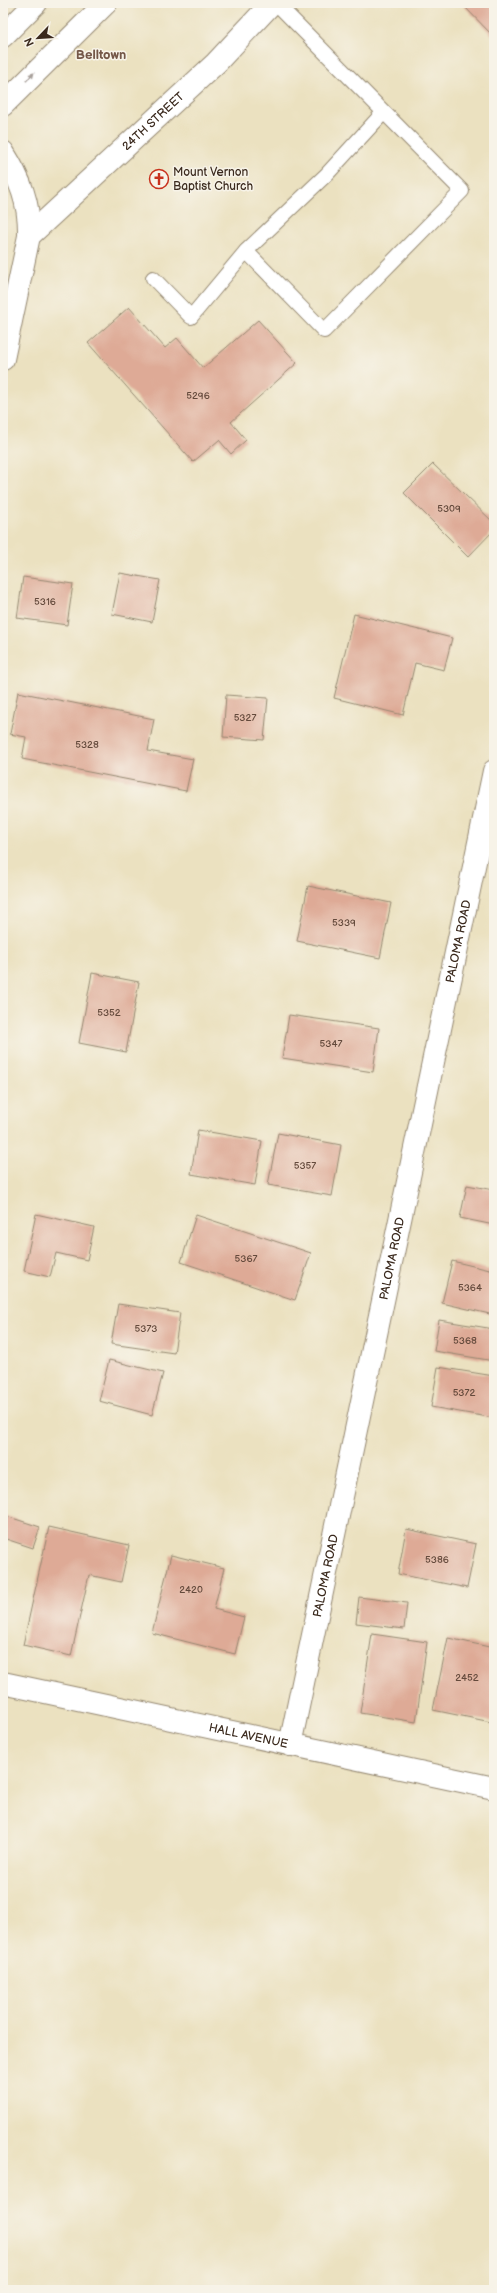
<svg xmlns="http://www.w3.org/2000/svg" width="497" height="2293" viewBox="0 0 497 2293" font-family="'Balsamiq Sans',sans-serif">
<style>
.building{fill:#deaa96}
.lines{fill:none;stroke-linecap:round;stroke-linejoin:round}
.lane-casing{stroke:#93866f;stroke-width:16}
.street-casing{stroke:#93866f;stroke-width:24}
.secondary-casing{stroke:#93866f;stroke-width:24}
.lane{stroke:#fff;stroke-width:14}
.street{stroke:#fff;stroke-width:22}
.secondary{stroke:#fff;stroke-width:22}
.oneway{fill:#a79f9a}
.labels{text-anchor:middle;stroke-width:3;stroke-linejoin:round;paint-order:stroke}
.number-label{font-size:10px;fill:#644a3c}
.street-label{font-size:12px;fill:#3b2a1e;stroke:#f7f3e8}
.poi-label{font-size:12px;fill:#3b2a1e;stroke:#f7f3e8;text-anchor:start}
.neighbourhood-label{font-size:13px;font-weight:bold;fill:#745748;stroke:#f7f3e8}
</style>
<rect width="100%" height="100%" fill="#f7f3e8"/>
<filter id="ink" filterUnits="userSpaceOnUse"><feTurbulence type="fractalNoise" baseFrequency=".025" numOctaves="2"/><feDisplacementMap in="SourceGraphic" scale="8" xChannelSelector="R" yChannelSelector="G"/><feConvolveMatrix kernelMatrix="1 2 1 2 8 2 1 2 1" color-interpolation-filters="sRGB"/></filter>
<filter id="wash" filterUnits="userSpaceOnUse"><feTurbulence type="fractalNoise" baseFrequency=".012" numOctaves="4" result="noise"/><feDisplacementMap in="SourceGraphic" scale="16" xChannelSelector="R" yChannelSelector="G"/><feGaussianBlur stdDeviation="0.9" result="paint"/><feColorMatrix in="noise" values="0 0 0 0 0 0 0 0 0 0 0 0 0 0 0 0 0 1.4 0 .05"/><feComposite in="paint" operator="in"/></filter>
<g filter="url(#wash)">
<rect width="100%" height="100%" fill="#ebe1c0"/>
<g id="blocks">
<!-- building -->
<g class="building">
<path d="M461,3h33v34z"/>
<path d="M129,307l36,41 12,-10 26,30 55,-48 39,43 -66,59 15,18 -15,14 -12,-14 -26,22 -105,-119z"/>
<path d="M433,464l61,59v7l-26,27 -64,-64z"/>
<path d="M120,573l40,7 -8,42 -40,-8z"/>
<path d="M23,577l50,7 -6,41 -50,-7z"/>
<path d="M354,614l98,24 -8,32 -29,-7 -12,52 -69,-17z"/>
<path d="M18,692l136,27 -6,32 45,8 -7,32 -164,-32 4,-22 -16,-3z"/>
<path d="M226,695l42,3 -4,42 -41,-3z"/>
<path d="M308,886l83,17 -11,55 -83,-17z"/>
<path d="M92,973l47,9 -13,70 -47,-9z"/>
<path d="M289,1015l90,13 -6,44 -91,-14z"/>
<path d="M198,1130l64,11 -7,44 -64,-11z"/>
<path d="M278,1133l63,12 -9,51 -64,-11z"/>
<path d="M467,1185l27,5v35l-34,-7z"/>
<path d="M36,1214l58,13 -7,33 -31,-7 -6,24 -26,-6z"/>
<path d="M196,1215l115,38 -16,47 -114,-38z"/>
<path d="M452,1261l42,10v44l-52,-12z"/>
<path d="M118,1304l62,9 -6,40 -63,-9z"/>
<path d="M439,1320l55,9v32l-60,-10z"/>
<path d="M109,1360l54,13 -11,42 -53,-14z"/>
<path d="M438,1367l56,9v42l-63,-11z"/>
<path d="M3,1515l37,12 -7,21 -30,-10z"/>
<path d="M49,1527l80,18 -8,37 -32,-7 -18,81 -48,-11z"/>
<path d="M406,1529l70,15 -9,44 -69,-14z"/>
<path d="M171,1555l53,13 -10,41 30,8 -9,37 -83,-21z"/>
<path d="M359,1597l48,6 -3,26 -48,-6z"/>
<path d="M372,1634l55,8 -11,80 -56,-9z"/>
<path d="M448,1638l46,10v59l-3,15 -58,-12z"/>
</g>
</g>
</g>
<g filter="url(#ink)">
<use href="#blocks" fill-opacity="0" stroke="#93866f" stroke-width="1"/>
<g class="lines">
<!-- lane casing -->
<g class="lane-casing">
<g id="lane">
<path d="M246,251l81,-77 56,-61"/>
<path d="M153,278l38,39 55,-66 78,80 138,-140 -186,-188"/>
</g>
</g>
<!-- street casing -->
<g class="street-casing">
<g id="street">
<path d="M3,152c17,27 27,51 26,84l-26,123"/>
<path id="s1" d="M29,236l187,-173 56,-60"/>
<path id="s2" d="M3,1683l491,105"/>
<path id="s3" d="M290,1745l204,-974"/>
</g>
</g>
<!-- secondary casing -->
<g class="secondary-casing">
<g id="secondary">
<path d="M3,36l33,-33"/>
<path d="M3,105l103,-102"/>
</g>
</g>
<!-- lane -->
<use href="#lane" class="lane"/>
<!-- street -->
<use href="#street" class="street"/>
<!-- secondary -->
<use href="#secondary" class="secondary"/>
</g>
<!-- one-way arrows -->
<defs><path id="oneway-solid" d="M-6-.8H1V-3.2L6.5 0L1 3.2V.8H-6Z"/></defs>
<use class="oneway" href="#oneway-solid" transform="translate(30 77) rotate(-46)"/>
</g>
<!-- icons -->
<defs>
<g id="church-ring" transform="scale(1)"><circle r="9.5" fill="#f7f3e8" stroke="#c8321e" stroke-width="1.5"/><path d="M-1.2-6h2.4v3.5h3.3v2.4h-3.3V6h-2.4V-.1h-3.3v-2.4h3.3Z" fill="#c8321e"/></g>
</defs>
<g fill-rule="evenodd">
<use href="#church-ring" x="159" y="179"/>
</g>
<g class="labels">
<!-- number labels -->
<g class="number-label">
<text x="198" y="399">5296</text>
<text x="449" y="512">5309</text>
<text x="45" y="605">5316</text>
<text x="245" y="721">5327</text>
<text x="87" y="748">5328</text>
<text x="344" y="926">5339</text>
<text x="109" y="1016">5352</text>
<text x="331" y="1047">5347</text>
<text x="305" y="1169">5357</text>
<text x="246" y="1262">5367</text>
<text x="470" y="1291">5364</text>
<text x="146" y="1332">5373</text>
<text x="465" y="1344">5368</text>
<text x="464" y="1396">5372</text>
<text x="437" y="1563">5386</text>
<text x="191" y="1593">2420</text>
<text x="467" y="1681">2452</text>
</g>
<!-- street labels -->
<g class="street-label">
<text dy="4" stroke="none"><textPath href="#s1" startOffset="169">24TH STREET</textPath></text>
<text dy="4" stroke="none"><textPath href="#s3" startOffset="821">PALOMA ROAD</textPath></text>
<text dy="4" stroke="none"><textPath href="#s3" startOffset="497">PALOMA ROAD</textPath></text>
<text dy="4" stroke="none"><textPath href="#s3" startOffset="173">PALOMA ROAD</textPath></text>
<text dy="4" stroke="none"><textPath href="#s2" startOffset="251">HALL AVENUE</textPath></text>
</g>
<!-- poi labels -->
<g class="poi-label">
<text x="173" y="176">Mount Vernon<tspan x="173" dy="14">Baptist Church</tspan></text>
</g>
<!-- neighbourhood labels -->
<g class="neighbourhood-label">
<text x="101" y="59">Belltown</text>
</g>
</g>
<!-- margin -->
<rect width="497" height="2293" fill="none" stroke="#f7f3e8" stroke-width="16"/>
<!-- north arrow -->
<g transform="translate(38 38) rotate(245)" stroke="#f7f3e8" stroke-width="3" paint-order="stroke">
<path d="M0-3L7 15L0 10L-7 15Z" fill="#3b2a1e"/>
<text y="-6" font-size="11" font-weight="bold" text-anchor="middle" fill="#3b2a1e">N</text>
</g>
</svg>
